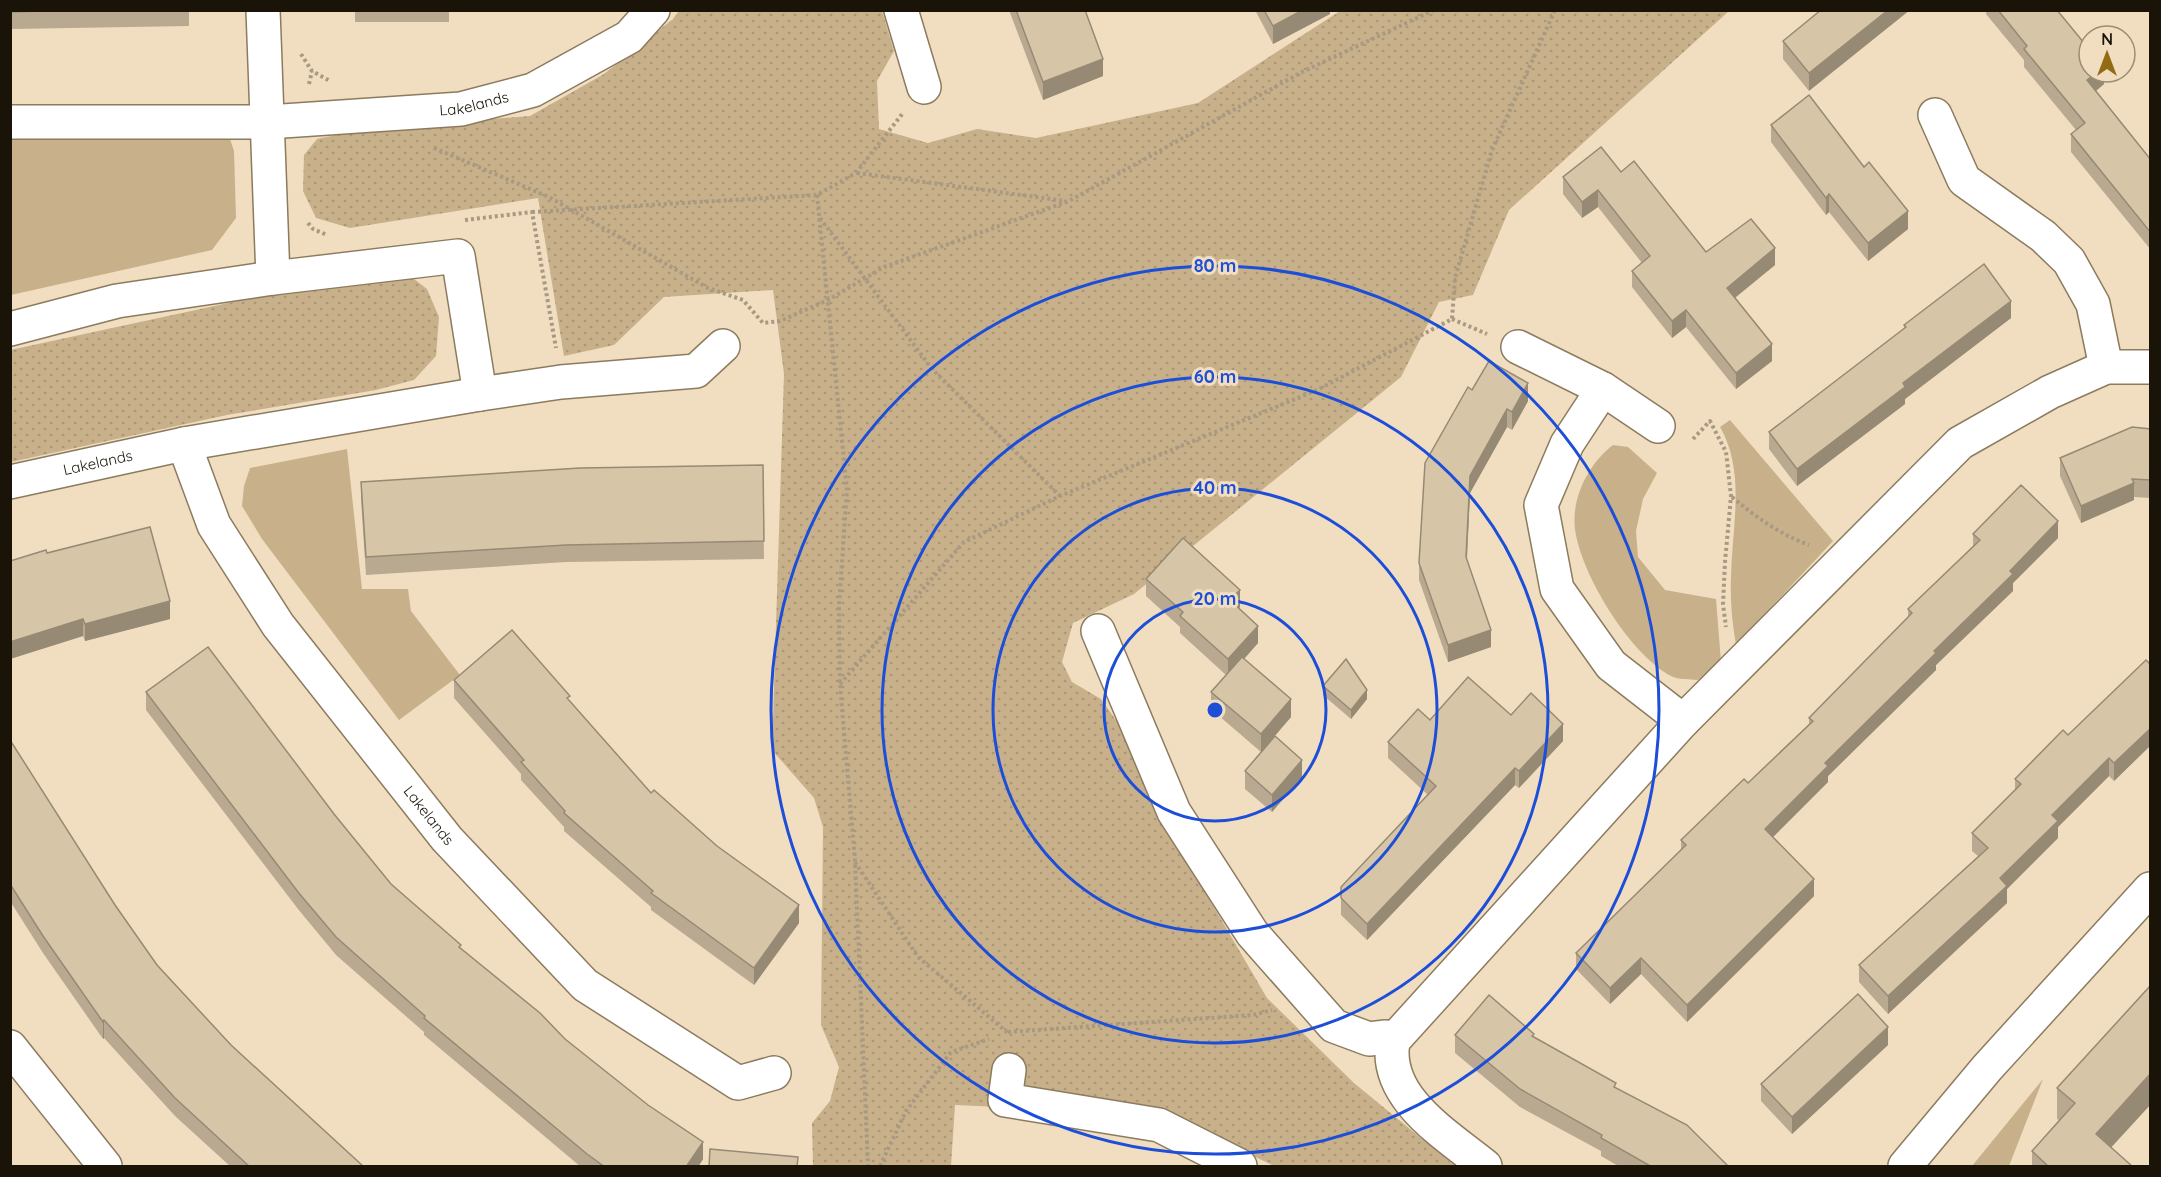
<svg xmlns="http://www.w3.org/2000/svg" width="2161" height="1177" viewBox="0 0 2161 1177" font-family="Quicksand,sans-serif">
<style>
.green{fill:#c8b18a}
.park{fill:url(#park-dots)}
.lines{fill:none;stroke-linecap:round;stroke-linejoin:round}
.minor-casing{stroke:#8c7b5f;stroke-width:36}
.path{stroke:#a89982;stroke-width:4;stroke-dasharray:3 3;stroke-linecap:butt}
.minor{stroke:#fff;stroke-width:33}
.wall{fill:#b9a990}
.shaded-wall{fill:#968a75}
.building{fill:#d7c5a7;stroke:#968a75;stroke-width:1.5}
.ring{fill:none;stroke:#1d4ed8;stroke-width:3}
.labels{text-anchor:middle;stroke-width:6;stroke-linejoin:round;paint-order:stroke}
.street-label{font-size:15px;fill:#191308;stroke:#f1dec0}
.centre{fill:#1d4ed8;stroke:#f1dec0;stroke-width:3}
.ring-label{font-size:18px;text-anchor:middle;font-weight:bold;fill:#1d4ed8;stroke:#f1dec0;stroke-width:6;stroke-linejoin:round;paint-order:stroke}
</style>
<defs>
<pattern id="park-dots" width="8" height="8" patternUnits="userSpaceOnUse" patternTransform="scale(1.5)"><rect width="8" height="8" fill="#c8b18a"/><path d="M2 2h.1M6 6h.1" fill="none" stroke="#ab9776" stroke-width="1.8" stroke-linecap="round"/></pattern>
</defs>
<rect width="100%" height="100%" fill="#f1dec0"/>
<!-- green -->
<g class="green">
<path d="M130,136l100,3 4,12 2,67 -24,32 -201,45 -1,-155z"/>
<path d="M1730,420l103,121 -97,104c-4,-23 -6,-45 -5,-69 1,-49 15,-104 -11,-149z"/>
<path d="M1613,445l15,2 29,26 -14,26 -7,32 2,26 27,33 51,9 5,63 -23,18c-8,-1 -20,0 -27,-4 -41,-22 -90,-101 -96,-147 -4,-31 14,-66 38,-84z"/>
<path d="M347,449l15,140h46l3,22 49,64 -61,45 -137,-181 -20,-33 2,-20 6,-18z"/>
<path d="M2043,1079l-34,87h-37z"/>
</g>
<!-- park -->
<g class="park">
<path d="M679,11h203l12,40 -17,30 2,48 49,14 49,-14 59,9 162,-35 142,-92h389l-220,199 -36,85 -34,7 -38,75 -267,217 -61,29 -11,39 10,20 29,17 19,27 36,82 111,190 87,85 101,83h-181l-108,-52 -211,-9 -4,61h-138l-1,-43 18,-22 9,-34 -18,-42 2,-198 -9,-29 -42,-48 12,-376 -11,-84 -109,7 -50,48 -50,11 -26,-158 -188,30 -34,-10 -13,-27 1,-36 13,-16 47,-10 166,-13 74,-42 69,-55z"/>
<path d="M405,272l22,17 12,28 -3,39 -22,24 -38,10 -149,25 -216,47 -1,-112 352,-76z"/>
</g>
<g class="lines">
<!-- minor casing -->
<g class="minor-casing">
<g id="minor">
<path d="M263,10l10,268"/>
<path d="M901,10l23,77"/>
<path d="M1935,115l29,65 79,56 26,25 24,43 13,63"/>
<path id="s1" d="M10,122h258l193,-13 72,-19 96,-53 24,-27"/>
<path d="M10,329l107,-28 156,-23 185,-22 22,138"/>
<path d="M1518,347l85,42 55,37"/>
<path d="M1603,389l-36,55 -26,61 16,84 54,76 72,56"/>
<path id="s2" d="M184,444l30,81 64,100 169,214 138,146 153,98 36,-10"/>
<path id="s3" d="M10,482l174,-38 296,-50 81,-12 135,-11 27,-25"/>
<path d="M1098,631l76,181 78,121 82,93 35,13 17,-2 7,4c-10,57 54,94 92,125"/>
<path d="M1393,1041l290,-320 277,-278 90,-51 56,-25h44"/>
<path d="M10,1047l95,119"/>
<path d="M1009,1070l-4,30 154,25 81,41"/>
<path d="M1905,1166l82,-98 163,-179"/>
</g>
</g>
<!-- path -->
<g class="path">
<path d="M301,54l11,17 18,10"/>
<path d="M309,84l3,-13"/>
<path d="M434,148l115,49 159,91 35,12 20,23 17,-2 48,-21 56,-33 185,-66 233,-129 132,-62"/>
<path d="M857,173l209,28"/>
<path d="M817,195l30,295 -8,116 1,78 15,177 13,305"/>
<path d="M532,212l285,-17 39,-22 47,-60"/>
<path d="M820,218l112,151 128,127"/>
<path d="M465,220l67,-8 24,136"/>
<path d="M308,223l5,6 14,6"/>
<path d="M1452,319l35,15"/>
<path d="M1693,439l17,-18 16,31 5,44 -6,66 -2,42 3,23"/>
<path d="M1732,497c24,20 47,37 77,48"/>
<path d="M840,684l124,-142 96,-46 257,-106 135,-71 3,-41 37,-128 63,-140"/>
<path d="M855,862l63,95 90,76"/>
<path d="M1008,1032l245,-17 19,-5"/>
<path d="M880,1166l26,-55 45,-59 38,-13"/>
</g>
<!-- minor -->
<use href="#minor" class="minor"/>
</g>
<!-- wall -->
<g class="wall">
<path d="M10,10h179v16l-179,3z"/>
<rect x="355" y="10" width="94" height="12"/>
<path d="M1009,10h76l18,66 -60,24z"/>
<path d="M1255,10h75v4l-57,30z"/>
<path d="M1821,10l-12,81 -26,-32v-18z"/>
<path d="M1986,10h71l47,62v12l-8,7 55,69v90l-80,-98v-18l5,-4 -52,-63v-7l-38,-46z"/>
<path d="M1771,125l137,104 -40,32 -39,-49 -3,3 -55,-73z"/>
<path d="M1621,172l85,80 69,13 -40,33 37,63 -36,28 -50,-62 -14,11 -40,-51v-16l10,-8 -44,-56 -16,11 -19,-24v-17z"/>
<path d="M2011,318l-106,81v5l-108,82 -28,-37v-17l135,-103v-4z"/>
<path d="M1472,390l56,11 -16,29 -5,-3 -37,66 -3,67 24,87 -43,15 -29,-82v-17z"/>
<path d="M2151,429v69l-17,-1v3l-53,23 -21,-47v-18z"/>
<path d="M763,465l1,94 -198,3 -200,13 -5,-75v-18z"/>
<path d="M1973,534l85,4 -45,45v8l-77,74v5l-108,106v6l-55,55 41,59 -127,126 -46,-48 -31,30 -34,-35v-16l105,-103v-10l67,-57 61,-59v-6l99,-100v-9l65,-63z"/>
<path d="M47,553l123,66 -85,22 -2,-5 -73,23v-98z"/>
<path d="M1146,579l94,28 -1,1 19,35 -14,16 47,58 -30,35 -50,-43v-17l15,-17 -46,-42v-6l-34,-31z"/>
<path d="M2151,662v83l-37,36 -5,-5 -51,51v11l-51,51v14l-119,111 -29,-32v-17l119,-109 -6,-5v-18l43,-43v-11l53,-44z"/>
<path d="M454,680l116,21 81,92 148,130 -45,62 -103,-75v-3l-87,-76v-4l-43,-47v-6l-67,-76z"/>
<path d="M1323,686l44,13 -16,20 -28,-24z"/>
<path d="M146,692l188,122 57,70 70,64 242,211 -5,8h-117l-157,-132v-3l-88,-77 -38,-46 -152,-199z"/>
<path d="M1511,715l52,26 -44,47 -4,-3 -148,155 -26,-25v-28l87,-92 -40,-37v-16z"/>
<path d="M10,740l105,165 42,60 74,80 133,122h-133l-56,-51 -71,-78 -1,1 -60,-86 -33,-52z"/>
<path d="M1245,771l57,6 -30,35 -27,-23z"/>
<path d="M2151,985v119l-40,43 22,20h-101v-16l27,-31 -2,-1v-31z"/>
<path d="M1455,1035l79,3 82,50 113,79h-109l-19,-11v-5l-81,-44 -65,-54z"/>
<path d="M1888,1045l-96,89 -31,-33v-17z"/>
</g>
<!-- shaded-wall -->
<g class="shaded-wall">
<path d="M1303,10h27v4l-57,30v-18z"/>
<path d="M1888,10h22l-101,81v-18z"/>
<path d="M1103,59v17l-60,24v-18z"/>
<path d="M2097,72h7v12l-17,14v-18z"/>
<path d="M1598,190v17l-16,11v-16z"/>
<path d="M1829,194v18l-3,3v-17z"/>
<path d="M1908,211v18l-40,32v-18z"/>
<path d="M1775,248v17l-48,39v-16z"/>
<path d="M2011,301v17l-106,81v5l-108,82v-17l106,-86z"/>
<path d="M1686,310v17l-14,11v-17z"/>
<path d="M1772,344v17l-36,28v-16z"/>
<path d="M1528,383v18l-16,29v-18z"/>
<path d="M1507,409v18l-37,66 -4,82 4,-99z"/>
<path d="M2134,483v17l-53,23v-17z"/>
<path d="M2058,521v17l-45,45v8l-77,74v5l-108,106v6l-63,63v-16l60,-66z"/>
<path d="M1240,590v17l-10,11v-18z"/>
<path d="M170,601v18l-85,22v-17z"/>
<path d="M83,619v17l-73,23v-17z"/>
<path d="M1258,626v17l-30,34v-18z"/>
<path d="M1491,630v17l-43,15v-17z"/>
<path d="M1367,690v9l-16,20v-9z"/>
<path d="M1291,699v18l-30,35v-18z"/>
<path d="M1563,724v17l-44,47v-17z"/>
<path d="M2151,728v17l-37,36v-18z"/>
<path d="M2109,758v18l-51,51v11l-51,51v14l-119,111v-18l112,-118 52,-63z"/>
<path d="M1302,760v17l-30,35v-17z"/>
<path d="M1515,768v17l-148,155v-16z"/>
<path d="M1814,879v17l-127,126v-17z"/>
<path d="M799,905v18l-45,62v-17z"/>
<path d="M1641,958v16l-31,30v-16z"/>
<path d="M104,1020v18l-1,1v-17z"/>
<path d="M1888,1027v18l-96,89v-17z"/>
<path d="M2151,1073v31l-55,60v-30z"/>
<path d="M703,1142v17l-5,8h-12z"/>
</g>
<!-- building -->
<g class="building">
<path d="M10,10h61l-61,2z"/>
<path d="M1016,10h69l18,49 -60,23z"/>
<path d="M1264,10h39l-30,16z"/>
<path d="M1821,10h67l-79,63 -26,-32z"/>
<path d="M1998,10h59l32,39v23h8l-10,8 64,80v73l-80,-99 14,-11 -61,-74 3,-3z"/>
<path d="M1809,95l55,72 5,-5 39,49 -40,32 -39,-49 -3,4 -55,-73z"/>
<path d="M1601,147l20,25 13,-11 72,91 45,-33 24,29 -48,40 45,56 -36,29 -50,-63 -14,11 -40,-50 18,-15 -52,-66 -16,12 -19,-25z"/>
<path d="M1984,264l27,37 -108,82 2,4 -108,82 -28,-37 137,-105 -2,-2z"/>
<path d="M1489,361l39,22 -16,29 -5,-3 -37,67 -4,81 25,73 -43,15 -29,-82 6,-100 43,-76 4,3z"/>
<path d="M2132,427l19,2v51l-19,-1 2,4 -53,23 -21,-48z"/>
<path d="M763,465l1,76 -198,4 -200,12 -5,-75 219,-14z"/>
<path d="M2021,485l37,36 -48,50 3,3 -79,77 2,2 -111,110 3,3 -63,63 49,50 -127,126 -46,-47 -31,30 -34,-35 110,-108 -5,-5 63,-61 4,4 65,-62 -4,-3 103,-105 -4,-4 72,-69 -7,-6z"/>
<path d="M150,527l20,74 -85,23 -2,-5 -73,23v-81l36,-11 1,3z"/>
<path d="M1183,538l57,52 -10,10 28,26 -30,33 -48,-43 3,-4 -37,-33z"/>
<path d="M512,630l58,66 -3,2 84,95 3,-3 63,56 82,59 -45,63 -103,-75 2,-2 -89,-78 1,-2 -44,-49 3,-2 -70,-80z"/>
<path d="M208,647l126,167 57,70 70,61 -2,2 81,66 25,26 83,66 55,37 -17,25h-81l-18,-13 -163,-136 1,-2 -89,-79 -38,-45 -152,-200z"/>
<path d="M1242,657l49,42 -30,35 -50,-42z"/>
<path d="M1346,659l21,31 -16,20 -28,-24z"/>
<path d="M2146,660l3,3 2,-1v66l-37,35 -5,-5 -57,57 6,6 -58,57 7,8 -119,110 -29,-31 129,-117 -16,-15 49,-49 -6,-5 48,-49 5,5z"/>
<path d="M1468,677l43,38 20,-22 32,31 -44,47 -4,-3 -148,156 -26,-26v-11l95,-101 -48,-44 30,-33 12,11z"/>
<path d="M1275,736l27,24 -30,35 -27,-24z"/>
<path d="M10,740l105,165 42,60 74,80 133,122h-114l-75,-69 -71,-78 -1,2 -60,-86 -33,-52z"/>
<path d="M2151,985v88l-55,61 37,33h-84l-17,-16 43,-48 -18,-15z"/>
<path d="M1858,994l30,33 -96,90 -31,-33z"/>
<path d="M1489,995l45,39 -2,2 84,47 -2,4 73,38 42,42h-77l-51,-29 1,-3 -82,-46 -65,-54z"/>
<path d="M710,1149l88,8 -1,10h-88z"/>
</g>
<!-- distance rings -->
<g class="ring">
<circle cx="1215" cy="710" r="111"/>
<circle cx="1215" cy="710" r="222"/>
<circle cx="1215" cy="710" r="333"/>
<circle cx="1215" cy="710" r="444"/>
</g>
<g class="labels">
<!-- street labels -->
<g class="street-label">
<text dy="5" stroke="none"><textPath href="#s1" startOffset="465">Lakelands</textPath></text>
<text dy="5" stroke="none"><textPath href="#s3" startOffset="90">Lakelands</textPath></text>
<text dy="5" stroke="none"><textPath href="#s2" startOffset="448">Lakelands</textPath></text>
</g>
</g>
<circle cx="1215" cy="710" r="9" class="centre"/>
<g class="ring-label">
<text x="1215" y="272">80 m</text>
<text x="1215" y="383">60 m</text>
<text x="1215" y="494">40 m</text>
<text x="1215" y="605">20 m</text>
</g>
<!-- border -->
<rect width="2161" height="1177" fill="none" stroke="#191308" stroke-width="24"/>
<!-- north arrow -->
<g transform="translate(2107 54)"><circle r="28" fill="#f1dec0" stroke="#9b8d76" stroke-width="1.5"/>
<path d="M0-4.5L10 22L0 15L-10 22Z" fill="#946b15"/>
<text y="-9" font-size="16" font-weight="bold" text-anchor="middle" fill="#191308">N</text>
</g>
</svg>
